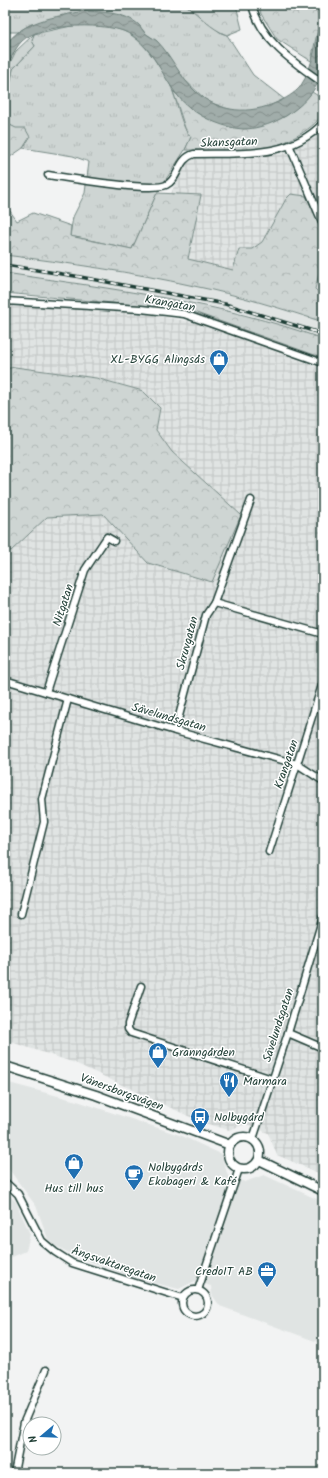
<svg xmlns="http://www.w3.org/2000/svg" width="328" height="1478" viewBox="0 0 328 1478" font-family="Kalam,sans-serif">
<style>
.built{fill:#e0e4e3}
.industrial{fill:url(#industrial-grid)}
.grass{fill:url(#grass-tufts);stroke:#768984}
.forest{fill:url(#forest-crowns);stroke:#768984}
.water{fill:url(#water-waves);stroke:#6d807b}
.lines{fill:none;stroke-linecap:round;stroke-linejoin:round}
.street-casing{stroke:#1f3d34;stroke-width:9}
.secondary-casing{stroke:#1f3d34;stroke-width:11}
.street{stroke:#fff;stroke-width:6}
.secondary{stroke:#fff;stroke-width:8}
.rail-casing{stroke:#1f3d34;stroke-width:3.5}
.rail{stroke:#fff;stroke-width:2;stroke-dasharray:6;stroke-linecap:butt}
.labels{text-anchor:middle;stroke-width:3;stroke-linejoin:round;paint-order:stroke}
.street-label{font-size:12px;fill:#1f3d34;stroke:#fff}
.poi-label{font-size:12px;fill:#1f3d34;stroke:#fff;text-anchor:start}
</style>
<defs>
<pattern id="industrial-grid" width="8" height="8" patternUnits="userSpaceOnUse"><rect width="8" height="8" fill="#e0e4e3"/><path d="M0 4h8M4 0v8" fill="none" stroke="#c0c4c3"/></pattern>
<pattern id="grass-tufts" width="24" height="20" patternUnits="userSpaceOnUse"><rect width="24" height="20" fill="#ced5d3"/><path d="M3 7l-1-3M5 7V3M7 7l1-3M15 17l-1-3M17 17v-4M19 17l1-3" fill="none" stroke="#b0b8b6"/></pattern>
<pattern id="forest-crowns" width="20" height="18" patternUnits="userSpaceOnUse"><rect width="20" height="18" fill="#ced5d3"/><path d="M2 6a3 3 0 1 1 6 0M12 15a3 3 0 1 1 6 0" fill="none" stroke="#b0b8b6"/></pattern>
<pattern id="water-waves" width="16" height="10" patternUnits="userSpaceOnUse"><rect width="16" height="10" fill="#a1adaa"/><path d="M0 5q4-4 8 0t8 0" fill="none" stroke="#838e8b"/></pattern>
</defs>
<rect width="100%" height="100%" fill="#f2f3f3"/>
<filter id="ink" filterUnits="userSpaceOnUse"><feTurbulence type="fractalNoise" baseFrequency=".025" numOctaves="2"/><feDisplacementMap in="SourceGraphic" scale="8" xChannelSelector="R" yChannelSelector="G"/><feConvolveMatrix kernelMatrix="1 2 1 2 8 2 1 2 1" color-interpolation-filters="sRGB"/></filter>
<g filter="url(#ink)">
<!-- built -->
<g class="built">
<path d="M5,255l82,11 105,19 71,18 60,19v17l-75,-24 -50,-12 -193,-30z"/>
<path d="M5,1082l72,19 105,35 39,18 7,22 17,6 19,-7 59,27v142l-103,-38 -8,-11 -1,-9 -16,-5 -16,8 -40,-10 -64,-23 -19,-10 -8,-7 -12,-33 -28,-38 -3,-1z"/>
<path d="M5,1191l11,11 14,32 -4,17 -21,9z"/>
</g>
<!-- industrial -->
<g class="industrial">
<path d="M323,128v103l-17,-35 -20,3 -24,43 -10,7h-13l-6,21 -45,-10 13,-65 -30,-1 11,-29 10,-9 84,-2 13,-2z"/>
<path d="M5,301l137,12 56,10 125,46v806l-46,-20 -9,-22 -22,-9 -17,6 -28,-8 -126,-59 -70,-23v-491l6,1 36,-33 56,-3 18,18 120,-17 -69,-63 -16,-22 4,-22 -17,-17 -47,-13 -81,-11 -10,2z"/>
</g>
<!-- grass -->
<g class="grass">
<path d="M5,5h181l35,28 6,2 26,40 31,24 -18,9 -25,4 -16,-4 -18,-7 -23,-22 -27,-38 -12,-8 -6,-8 -11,-6 -97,5 -13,8h-9l-4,5z"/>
<path d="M76,25c40,-2 60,5 82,40 6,8 12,17 15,27 6,15 7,33 18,45l-6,13 -28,43 -25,56 -62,-13 3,-19 12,-24 4,-31 -16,-6 -50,-8 7,-11 -24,-14 2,-27 5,-27 22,-23 -3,-5 2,-7z"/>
</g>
<!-- forest -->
<g class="forest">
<path d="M186,5h50l6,24 -15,6c-16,-6 -27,-19 -41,-30z"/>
<path d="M259,5h64l-12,56 -34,-22 -16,-25z"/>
<path d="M34,34l-2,7 3,5 -22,23 -5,27 -2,27 10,5h9l5,9 -7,11 -16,11 -2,21v-107l11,-22z"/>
<path d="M173,91l17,17 16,10 55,8 25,-10 14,-11 12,-13 11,7c0,4 1,9 0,12 -5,17 -39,33 -55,37 -23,5 -58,2 -83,2l6,-13 -5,-6z"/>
<path d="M157,193l44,2 -13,64 45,11 6,-21h13l10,-7 24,-43 5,-5 15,2 17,35v28l-8,30 8,7v26c-43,-14 -85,-27 -129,-36 -62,-14 -126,-23 -189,-31v-51l12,17 16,-8 38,13 -1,10 62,13z"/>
<path d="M5,273c108,16 215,29 318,66v19l-135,-48 -183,-17z"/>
<path d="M15,367l81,11 47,13 17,17 -4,22 16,22 69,63 -29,67 -64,-19 -45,-49 -56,3 -36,34 -6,-2v-180z"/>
</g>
<!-- water -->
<path class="water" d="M84,11c18,1 41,1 55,14 2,2 3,5 5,7 4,4 9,6 13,9 15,15 23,37 39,51 24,21 53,23 82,10 7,-3 17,-9 22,-15 15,-22 16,-51 23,-76 0,16 3,47 -1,61 -8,31 -47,57 -79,57 -18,-1 -39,-10 -53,-21 -25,-19 -31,-55 -58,-73 -21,-14 -92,-12 -110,6 -8,8 -13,22 -17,32v-27c17,-26 51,-29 79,-35z"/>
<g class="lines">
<!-- street casing -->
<g class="street-casing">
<g id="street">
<path d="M252,5c10,37 41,57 71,78"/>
<path d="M290,147l33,77"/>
<path d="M48,175c21,3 102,17 118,10 14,-7 11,-26 28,-31 44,-1 96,5 129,-31"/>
<path d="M5,301l136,8 43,5 139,49"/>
<path d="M214,603l37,-103"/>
<path d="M5,680l170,51 122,33 26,17"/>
<path d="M46,692l39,-122 22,-33 7,4"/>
<path d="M175,731l31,-116 8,-12 109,31"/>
<path d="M269,852l54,-170"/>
<path d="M21,914l23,-92 -2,-23 26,-100"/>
<path d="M141,986l-13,38v5l3,4 141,46"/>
<path d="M288,1033l35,15"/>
<path d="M253,1139l35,-106 35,-116"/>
<path d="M5,1182l13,12 24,47 13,11 17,11 111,35"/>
<circle cx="195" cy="1303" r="13"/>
<path d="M198,1290l41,-121"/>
<path d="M14,1473l10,-51 22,-52"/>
</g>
</g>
<!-- secondary casing -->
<g class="secondary-casing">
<g id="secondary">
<path d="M5,1066l91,29 134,50"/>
<circle cx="244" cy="1153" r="16"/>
<path d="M259,1160l64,31"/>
</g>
</g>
<!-- street -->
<use href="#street" class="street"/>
<!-- secondary -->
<use href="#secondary" class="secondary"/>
<!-- rail casing -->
<g class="rail-casing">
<path id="rail" d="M5,265l70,11 150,28 98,30"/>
</g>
<!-- rail -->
<use href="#rail" class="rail"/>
</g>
</g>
<!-- icons -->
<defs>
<g id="shop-pin" transform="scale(1)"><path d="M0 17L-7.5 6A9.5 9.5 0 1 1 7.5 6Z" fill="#1f6fb2" stroke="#fff"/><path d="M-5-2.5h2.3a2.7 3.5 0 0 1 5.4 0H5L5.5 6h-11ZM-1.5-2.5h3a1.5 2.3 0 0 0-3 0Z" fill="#fff"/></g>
<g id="restaurant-pin" transform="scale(1)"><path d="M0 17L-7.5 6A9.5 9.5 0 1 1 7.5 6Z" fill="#1f6fb2" stroke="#fff"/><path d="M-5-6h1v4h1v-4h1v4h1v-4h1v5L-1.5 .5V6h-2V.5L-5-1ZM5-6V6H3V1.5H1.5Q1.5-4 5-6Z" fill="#fff"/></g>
<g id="bus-pin" transform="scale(1)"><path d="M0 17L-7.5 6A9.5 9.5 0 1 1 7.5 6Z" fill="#1f6fb2" stroke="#fff"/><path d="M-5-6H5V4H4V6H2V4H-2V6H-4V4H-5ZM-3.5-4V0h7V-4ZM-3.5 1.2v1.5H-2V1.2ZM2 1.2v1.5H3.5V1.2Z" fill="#fff"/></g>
<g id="cafe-pin" transform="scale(1)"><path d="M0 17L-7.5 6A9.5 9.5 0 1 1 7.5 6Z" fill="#1f6fb2" stroke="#fff"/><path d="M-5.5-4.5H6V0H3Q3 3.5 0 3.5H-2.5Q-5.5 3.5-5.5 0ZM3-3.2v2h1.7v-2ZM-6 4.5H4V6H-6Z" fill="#fff"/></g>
<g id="office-pin" transform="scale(1)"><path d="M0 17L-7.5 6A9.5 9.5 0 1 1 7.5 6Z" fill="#1f6fb2" stroke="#fff"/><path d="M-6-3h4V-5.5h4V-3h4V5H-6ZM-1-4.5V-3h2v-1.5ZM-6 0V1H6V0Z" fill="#fff"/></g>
</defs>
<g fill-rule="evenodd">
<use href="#shop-pin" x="219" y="359"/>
<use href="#shop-pin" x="158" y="1052"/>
<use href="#restaurant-pin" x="229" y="1081"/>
<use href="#bus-pin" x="200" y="1117"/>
<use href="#shop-pin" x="74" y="1163"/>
<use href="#cafe-pin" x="134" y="1174"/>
<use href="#office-pin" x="267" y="1271"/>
</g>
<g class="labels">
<!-- street labels -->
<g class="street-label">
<text transform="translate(229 142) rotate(-2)" y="4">Skansgatan</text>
<text transform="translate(170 303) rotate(10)" y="4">Krangatan</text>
<text transform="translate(63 605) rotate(-72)" y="4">Nitgatan</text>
<text transform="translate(187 643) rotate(-75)" y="4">Skruvgatan</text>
<text transform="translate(169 717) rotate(16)" y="4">Sävelundsgatan</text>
<text transform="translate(286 764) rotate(-71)" y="4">Krangatan</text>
<text transform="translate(278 1025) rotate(-72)" y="4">Sävelundsgatan</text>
<text transform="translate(122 1092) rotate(20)" y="4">Vänersborgsvägen</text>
<text transform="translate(114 1264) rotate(19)" y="4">Ängsvaktaregatan</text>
</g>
<!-- poi labels -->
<g class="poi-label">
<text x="205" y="363" text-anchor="end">XL-BYGG Alingsås</text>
<text x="172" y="1056">Granngården</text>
<text x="243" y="1085">Marmara</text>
<text x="214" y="1121">Nolbygård</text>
<text x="148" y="1171">Nolbygårds<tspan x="148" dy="14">Ekobageri &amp; Kafé</tspan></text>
<text x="74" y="1192" text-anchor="middle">Hus till hus</text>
<text x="253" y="1275" text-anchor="end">CredoIT AB</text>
</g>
</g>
<!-- margin -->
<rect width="328" height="1478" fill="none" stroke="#fff" stroke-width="20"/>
<rect x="10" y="10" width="308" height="1458" fill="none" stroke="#1f3d34" stroke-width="1.5" filter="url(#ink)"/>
<!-- north arrow -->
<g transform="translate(42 1436) rotate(251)"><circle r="19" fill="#ffffff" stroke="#a5b1ae"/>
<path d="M0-3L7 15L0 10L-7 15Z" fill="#1f6fb2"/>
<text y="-6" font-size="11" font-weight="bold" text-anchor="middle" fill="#1f3d34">N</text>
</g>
</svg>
